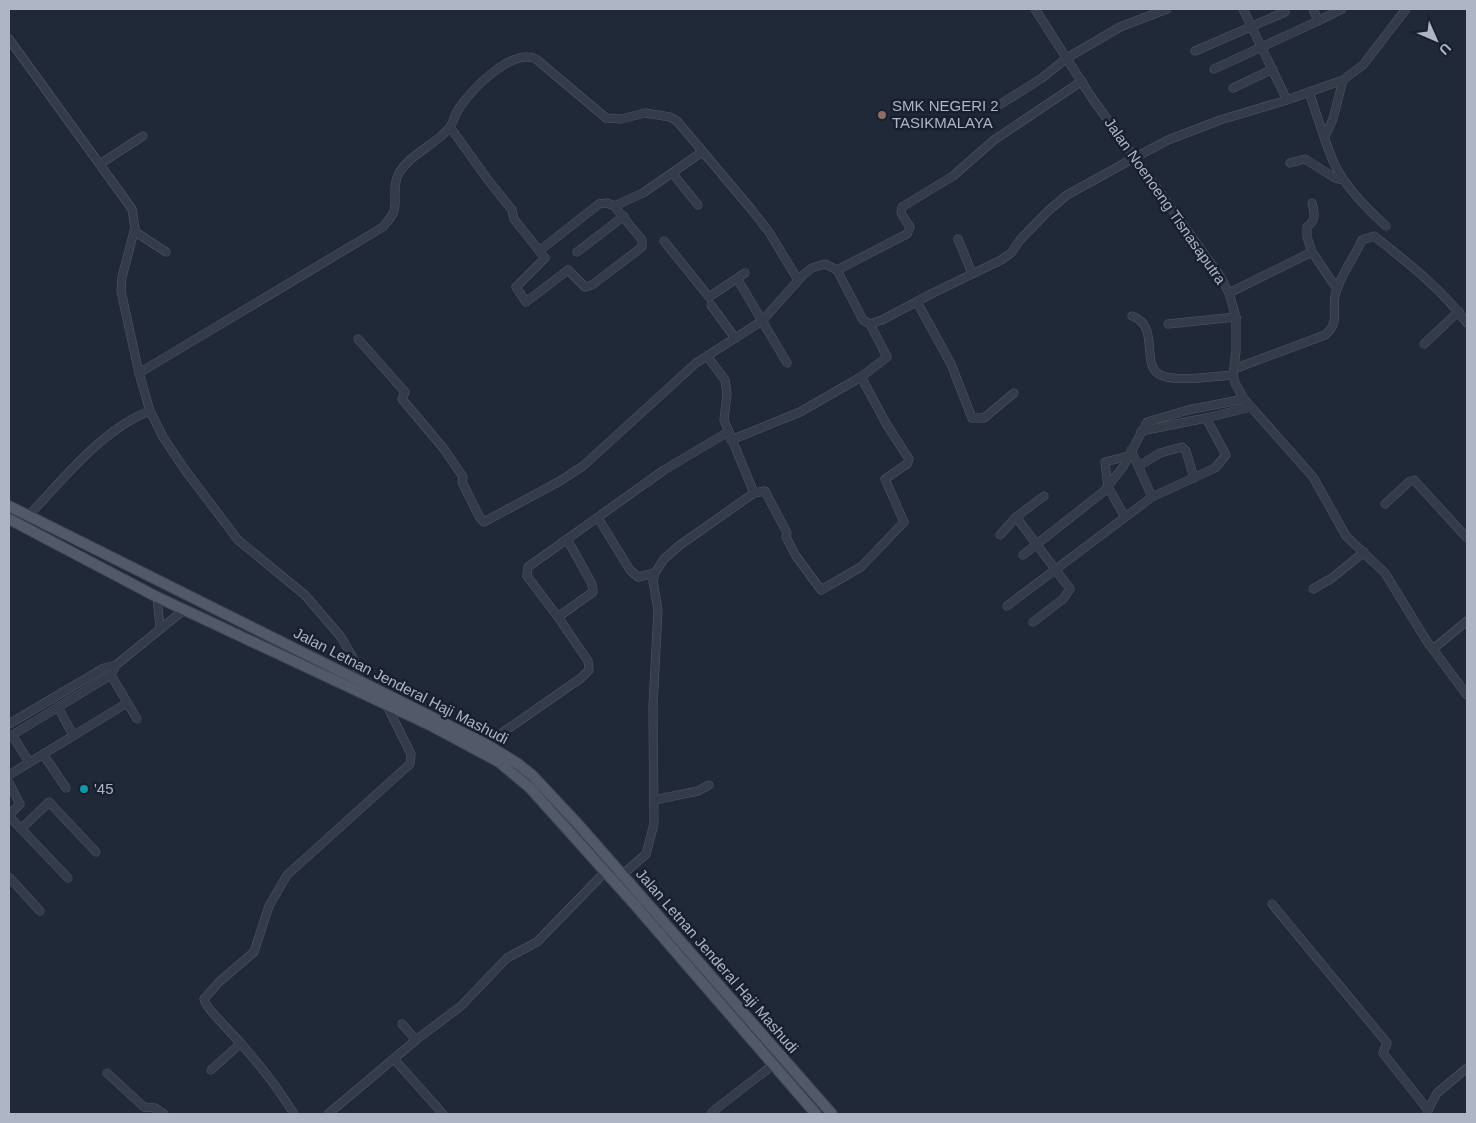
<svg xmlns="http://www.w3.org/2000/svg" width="1476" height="1123" viewBox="0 0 1476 1123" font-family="Arial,sans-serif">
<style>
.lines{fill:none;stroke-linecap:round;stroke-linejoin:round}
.minor-casing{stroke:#515866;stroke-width:9}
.major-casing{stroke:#3d4452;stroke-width:12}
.minor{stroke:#343b49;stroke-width:8}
.major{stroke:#525a69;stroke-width:10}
.education-dot{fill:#8d6e63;stroke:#19202d;stroke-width:2}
.culture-dot{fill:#0f9aa8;stroke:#19202d;stroke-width:2}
.labels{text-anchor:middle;stroke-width:5;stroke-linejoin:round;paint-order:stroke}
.poi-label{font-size:15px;fill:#aeb5c5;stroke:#19202d;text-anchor:start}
.street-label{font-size:15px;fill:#aeb5c5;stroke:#19202d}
</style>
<rect width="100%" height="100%" fill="#202938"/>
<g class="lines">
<!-- minor casing -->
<g class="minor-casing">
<g id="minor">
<path d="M1035,9l57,89 128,178 9,17 7,24v35l-3,23 2,8 9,16 69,78 33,59 39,37 41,67 41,55"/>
<path d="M1243,9l44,91"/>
<path d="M1313,9l5,12 24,-12"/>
<path d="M9,39l123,170 3,19 -13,49 -1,14 18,82 11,38 13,26 22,33 53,70 67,55 36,42 16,28 2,17"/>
<path d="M1195,51l90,-39 -2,-3"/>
<path d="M1214,69l104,-48"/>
<path d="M1233,88l40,-19"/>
<path d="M1309,92c8,23 15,47 24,69 11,25 33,47 53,65"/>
<path d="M999,105l43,-27 25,-20 53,-31 47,-18"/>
<path d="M450,127l38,53 24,30 2,9 31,39 -29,29 10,15 42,-32 17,17 7,-2 50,-38v-7l-28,-34"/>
<path d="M1325,136l8,-17 10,-39"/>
<path d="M1290,163l15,-4 30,19 9,2"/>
<path d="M100,164l43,-28"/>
<path d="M673,174l25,31"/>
<path d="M134,231l32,21"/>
<path d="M958,239l14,34"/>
<path d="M664,241l45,56 36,-24"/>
<path d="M539,251l60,-47 8,-1 7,3 29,-13 59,-41"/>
<path d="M577,252l47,-36"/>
<path d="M1312,252l-5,-15v-10c9,-7 8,-13 5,-24"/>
<path d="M837,270l70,-36 3,-7 -9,-14 1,-6 51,-31 41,-36 88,-59"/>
<path d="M738,280l49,83"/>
<path d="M1229,293l83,-41 25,37"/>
<path d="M917,302l34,62 21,54h12l30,-25"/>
<path d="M711,305l24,33"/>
<path d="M1132,316c30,10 6,52 31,60 18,6 51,0 70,-1"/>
<path d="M1168,324l68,-7"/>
<path d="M358,339l47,53 -3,7 42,50 19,28 -1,5 18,36 4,4 76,-41 23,-15 113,-103 66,-42 41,-46 9,-7 13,-4 12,6 26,50 7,4 12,-4 49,-26 70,-34 10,-7 9,-13 28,-29 19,-16 67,-37 34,-18 52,-20 64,-19 59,-21 20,-15 43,-56"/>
<path d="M1424,344l35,-33"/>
<path d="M1234,369l91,-34c15,-12 7,-23 10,-39 4,-19 19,-38 27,-56l12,-4c34,27 67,52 93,87"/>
<path d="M139,373l244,-146c4,-5 9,-10 11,-16 3,-12 -2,-26 5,-38 12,-20 37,-28 51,-46 4,-6 5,-14 10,-20 13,-19 52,-59 76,-48l70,59 15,1 24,-6 25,4 7,4 74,88 18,23 29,48"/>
<path d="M1206,418l45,-11"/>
<path d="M731,440l69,-28 61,-35"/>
<path d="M1131,450l21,47"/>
<path d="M1139,466l21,-13 22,-6 4,4 8,27"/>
<path d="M754,493l11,-2 22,42 -1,4 10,19 25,34 40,-23 43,-45 -19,-43 22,-15 2,-5 -22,-34 -26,-48 26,-20 -17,-33"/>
<path d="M1385,504l25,-23 4,-1 53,58"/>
<path d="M28,516c34,-35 75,-88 122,-105"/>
<path d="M1125,517l-17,-30 -3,-25 23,-6"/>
<path d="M598,518l32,52 8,7 17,-4"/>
<path d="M1000,535l16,-18"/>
<path d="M1023,555l80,-63 20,-25 24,-45 41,-12 56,-11"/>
<path d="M1313,589l19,-11 32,-26"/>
<path d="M157,597l3,30"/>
<path d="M1007,606l145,-109 63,-29 11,-13 -20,-37 -65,13"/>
<path d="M558,617l-31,-41 1,-9 136,-97 64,-38"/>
<path d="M1033,622l30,-23 7,-10 -54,-72 28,-21"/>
<path d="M1433,649l34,-28"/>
<path d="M111,675l26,44"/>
<path d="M58,707l15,28"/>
<path d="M9,724l95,-56 12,-3"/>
<path d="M12,735l17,27"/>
<path d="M9,737l102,-62 5,-10 69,-56"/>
<path d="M486,744l95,-66 8,-8 -1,-9 -30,-44 35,-25 -1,-8 -25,-45"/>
<path d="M43,754l23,34"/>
<path d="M9,775l118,-72"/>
<path d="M9,783l11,21 -11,11"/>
<path d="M654,800l44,-9 11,-6"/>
<path d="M9,816l59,62"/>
<path d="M21,829l28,-27 47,50"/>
<path d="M622,875l24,-21 8,-30 -1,-118 5,-96 -5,-29 2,-8 9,-14 16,-14 74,-52 -30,-73 3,-26 -2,-14 -18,-24"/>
<path d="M9,877l31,34"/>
<path d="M1272,904l115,139 -4,10 45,57"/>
<path d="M402,1024l14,16"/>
<path d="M394,1059l49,55"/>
<path d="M211,1070l30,-27"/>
<path d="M107,1073l37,34 11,1 9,6"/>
<path d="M1427,1112l10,-19 30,-25"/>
<path d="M294,1114c-21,-34 -44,-62 -72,-91 -6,-7 -16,-15 -18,-24l15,-17 35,-30 15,-46 18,-31 123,-111 1,-10 -24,-48"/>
<path d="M328,1114l88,-74 45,-34 46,-48 30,-16 67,-69"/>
<path d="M712,1114v-2l61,-47"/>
</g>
</g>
<!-- major casing -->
<g class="major-casing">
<g id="major">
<path d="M9,506l477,238 31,19 16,13 44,47 255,291"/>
<path d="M9,519l148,78 273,128 69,37 31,26 105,117 181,209"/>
</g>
</g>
<!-- minor -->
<use href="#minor" class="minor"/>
<!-- major -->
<use href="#major" class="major"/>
</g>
<!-- markers -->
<circle class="education-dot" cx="882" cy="115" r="5"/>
<circle class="culture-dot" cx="84" cy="789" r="5"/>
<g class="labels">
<!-- poi labels -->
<g class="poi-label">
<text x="892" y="111">SMK NEGERI 2<tspan x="892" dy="17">TASIKMALAYA</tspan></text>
<text x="94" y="794">'45</text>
</g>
<!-- street labels -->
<g class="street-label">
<text transform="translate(1165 201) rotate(55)" y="5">Jalan Noenoeng Tisnasaputra</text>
<text transform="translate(401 686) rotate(27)" y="5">Jalan Letnan Jenderal Haji Mashudi</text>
<text transform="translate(717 961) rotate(49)" y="5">Jalan Letnan Jenderal Haji Mashudi</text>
</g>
</g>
<!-- border -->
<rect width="1476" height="1123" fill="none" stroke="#aeb5c5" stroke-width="20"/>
<!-- north arrow -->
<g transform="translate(1436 40) rotate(135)" stroke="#19202d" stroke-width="4" paint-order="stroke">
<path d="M0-4L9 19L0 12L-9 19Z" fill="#aeb5c5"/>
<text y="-8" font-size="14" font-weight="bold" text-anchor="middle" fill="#aeb5c5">U</text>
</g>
</svg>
